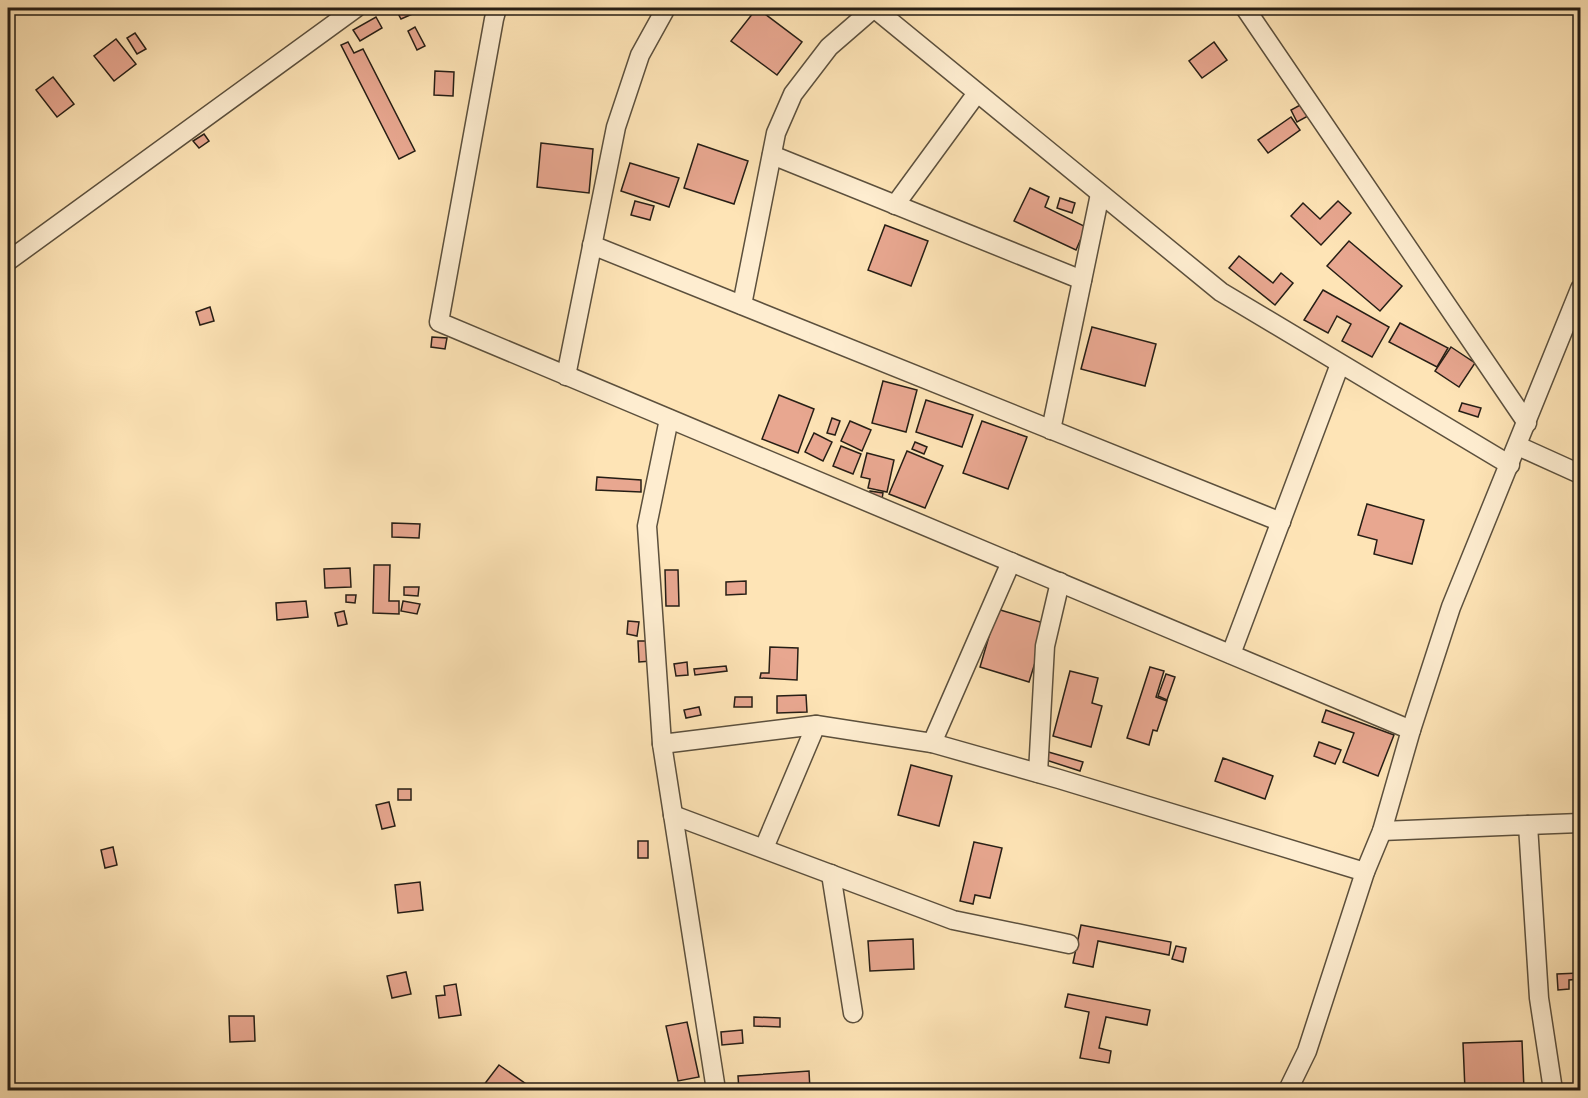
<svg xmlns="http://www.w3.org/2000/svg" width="1588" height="1098" viewBox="0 0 1588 1098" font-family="'Gentium Book Plus',serif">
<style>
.building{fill:#e8a790;stroke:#261e15;stroke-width:1.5}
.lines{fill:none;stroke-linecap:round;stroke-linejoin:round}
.minor-casing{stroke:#5c503d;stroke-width:21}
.minor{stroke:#feedd0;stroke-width:18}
</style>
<rect width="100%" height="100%" fill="#fee4b6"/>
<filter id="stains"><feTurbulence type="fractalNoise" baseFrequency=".00333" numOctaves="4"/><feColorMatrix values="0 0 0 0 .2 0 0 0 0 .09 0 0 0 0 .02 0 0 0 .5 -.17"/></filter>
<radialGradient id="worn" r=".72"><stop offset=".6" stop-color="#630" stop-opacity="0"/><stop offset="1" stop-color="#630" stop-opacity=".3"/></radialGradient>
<!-- building -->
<g class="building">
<path d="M395,8h31l-25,11z"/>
<path d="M757,8l45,34 -25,33 -46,-34z"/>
<path d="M376,17l6,11 -22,13 -7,-11z"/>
<path d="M415,27l10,19 -8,4 -9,-19z"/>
<path d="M135,33l11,16 -9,5 -10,-16z"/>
<path d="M116,39l20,25 -22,17 -20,-25z"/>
<path d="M348,42l6,11 9,-4 52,102 -16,8 -58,-114z"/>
<path d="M1214,42l13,18 -25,18 -13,-17z"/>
<path d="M435,71l19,1 -1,24 -19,-1z"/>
<path d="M53,77l21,27 -17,13 -21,-27z"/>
<path d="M1302,104l6,12 -11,6 -6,-12z"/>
<path d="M1291,117l9,13 -32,23 -10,-13z"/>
<path d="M204,134l5,7 -10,7 -6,-7z"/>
<path d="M541,143l52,6 -4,44 -52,-6z"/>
<path d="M698,144l50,17 -14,43 -50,-16z"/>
<path d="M630,163l49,15 -10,29 -48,-16z"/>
<path d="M1030,188l19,9 -4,10 41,20 -10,23 -62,-29z"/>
<path d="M1060,198l15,5 -3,10 -15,-5z"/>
<path d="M635,201l19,5 -4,14 -19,-5z"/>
<path d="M1338,201l13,12 -30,32 -30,-29 12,-13 17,16z"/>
<path d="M885,225l43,16 -17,45 -43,-16z"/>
<path d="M1349,241l53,45 -22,25 -53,-45z"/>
<path d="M1239,256l34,27 8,-10 12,10 -18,22 -46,-37z"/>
<path d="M1323,290l66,37 -17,30 -30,-16 9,-17 -14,-8 -9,17 -24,-13z"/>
<path d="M210,307l4,14 -14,4 -4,-13z"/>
<path d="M1400,323l48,25 -11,19 -48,-25z"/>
<path d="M1092,327l64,17 -11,42 -64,-17z"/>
<path d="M432,337l15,1 -2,11 -14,-2z"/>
<path d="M1451,347l24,16 -16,24 -24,-16z"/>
<path d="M883,381l34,9 -11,42 -34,-9z"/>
<path d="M779,395l35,14 -16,44 -36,-14z"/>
<path d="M926,400l47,15 -11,32 -46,-15z"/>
<path d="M1462,403l19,5 -3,9 -19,-6z"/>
<path d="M832,418l8,3 -5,14 -8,-2z"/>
<path d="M850,421l21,9 -9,21 -21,-10z"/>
<path d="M982,421l45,16 -19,52 -45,-16z"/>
<path d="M814,433l18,9 -9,19 -18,-9z"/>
<path d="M915,442l12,5 -3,7 -12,-5z"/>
<path d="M841,446l20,8 -8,20 -20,-8z"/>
<path d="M907,451l36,15 -18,42 -36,-14z"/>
<path d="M867,453l27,7 -7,32 -19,-4 2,-9 -9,-2z"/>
<path d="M597,477l44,3v12l-45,-2z"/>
<path d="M870,491l13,2 -1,6 -12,-2z"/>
<path d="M1367,504l57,16 -12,44 -38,-10 3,-14 -19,-5z"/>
<path d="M392,523l28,1 -1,14 -27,-1z"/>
<path d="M374,565h16l-1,36h10v13l-26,-1z"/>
<path d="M350,568l1,19 -26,1 -1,-19z"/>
<path d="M665,570h13l1,36h-13z"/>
<path d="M746,581v13l-20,1v-13z"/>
<path d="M404,587h15l-1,9 -14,-1z"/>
<path d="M346,595h10l-1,8 -9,-1z"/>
<path d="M306,601l2,16 -31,3 -1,-17z"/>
<path d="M403,601l17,3 -3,10 -16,-3z"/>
<path d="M997,609l50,15 -18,58 -49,-15z"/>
<path d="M344,611l3,13 -9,2 -3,-13z"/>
<path d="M628,621l11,1 -2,14 -10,-2z"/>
<path d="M638,641h12l1,20 -12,1z"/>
<path d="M770,647l28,1 -1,32 -37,-2 1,-5h8z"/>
<path d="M687,662l1,13 -12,1 -2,-12z"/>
<path d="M726,666l1,5 -32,4 -1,-6z"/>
<path d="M1150,667l14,4 -8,26 11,4 -10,30 -4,-1 -4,15 -22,-7z"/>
<path d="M1070,671l28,7 -6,25 10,3 -11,41 -38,-11z"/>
<path d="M1166,674l9,3 -8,23 -9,-4z"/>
<path d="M806,695l1,17 -30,1v-17z"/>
<path d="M735,697h17v10h-18z"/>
<path d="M699,707l2,8 -15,3 -2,-8z"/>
<path d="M1326,710l68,25 -16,41 -35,-14 11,-29 -32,-11z"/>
<path d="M1319,742l22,8 -6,14 -21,-8z"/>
<path d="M1045,751l38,11 -3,9 -37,-12z"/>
<path d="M1223,758l50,18 -8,23 -50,-18z"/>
<path d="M911,765l41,11 -13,50 -41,-11z"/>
<rect x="398" y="789" width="13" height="11"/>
<path d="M389,802l6,24 -13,3 -6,-24z"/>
<rect x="638" y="841" width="10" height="17"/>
<path d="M974,842l28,6 -12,50 -15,-3 -2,9 -13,-3z"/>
<path d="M113,847l4,18 -12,3 -4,-18z"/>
<path d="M420,882l3,28 -25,3 -3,-28z"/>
<path d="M1081,925l90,17 -2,13 -71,-14 -5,26 -20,-4z"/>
<path d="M913,939l1,30 -44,2 -2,-30z"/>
<path d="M1176,946l10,2 -3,14 -11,-3z"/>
<path d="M406,972l5,22 -19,4 -5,-22z"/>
<path d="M1579,973l1,6 -11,1v9l-11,1 -1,-16z"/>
<path d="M456,984l5,31 -22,3 -3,-22 9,-1 -1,-9z"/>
<path d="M1068,994l82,16 -3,15 -41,-8 -7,31 12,3 -2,12 -29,-5 9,-46 -24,-5z"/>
<path d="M229,1016h25l1,25 -25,1z"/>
<path d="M754,1017l26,1v9l-26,-1z"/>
<path d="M687,1022l12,55 -21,4 -12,-55z"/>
<path d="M742,1030l1,13 -21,2 -1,-13z"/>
<path d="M1522,1041l2,49h-59l-2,-47z"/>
<path d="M499,1065l33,23 -2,2h-50z"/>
<path d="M809,1071l1,19h-71l-1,-14z"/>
</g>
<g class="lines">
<!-- minor casing -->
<g class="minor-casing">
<g id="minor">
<path d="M497,8l-3,11 -55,303 972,408"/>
<path d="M874,8l347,284 289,173"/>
<path d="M1245,8l282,415"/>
<path d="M772,155l310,125"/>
<path d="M895,205l82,-112"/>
<path d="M592,245l689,277"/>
<path d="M8,261l348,-253"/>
<path d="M742,305l34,-172 17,-39 36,-47 45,-39"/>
<path d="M566,376l50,-249 24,-72 26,-47"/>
<path d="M669,419l-22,107 15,218 154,-19 116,18 79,-181"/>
<path d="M1051,430l49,-236"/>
<path d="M1518,446l62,28"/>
<path d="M1231,654l109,-290"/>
<path d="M932,743l127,36 306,93"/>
<path d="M662,744l54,346"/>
<path d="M1038,773l7,-127 15,-64"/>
<path d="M673,815l280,105 116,24"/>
<path d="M1528,825l52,-2"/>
<path d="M1382,831l146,-6 11,173 14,92"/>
<path d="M764,848l52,-123"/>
<path d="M831,874l22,139"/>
<path d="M1288,1090l19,-39 58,-179 17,-41 29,-101 40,-123 129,-318"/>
</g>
</g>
<!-- minor -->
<use href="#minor" class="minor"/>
</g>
<!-- margin -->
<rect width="1588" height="1098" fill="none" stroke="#fee4b6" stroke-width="30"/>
<rect x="9" y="9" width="1570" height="1080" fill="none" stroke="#261e15" stroke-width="3"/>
<rect x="15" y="15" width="1558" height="1068" fill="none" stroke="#261e15" stroke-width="1.5"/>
<rect width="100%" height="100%" filter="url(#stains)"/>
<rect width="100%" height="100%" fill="url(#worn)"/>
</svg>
